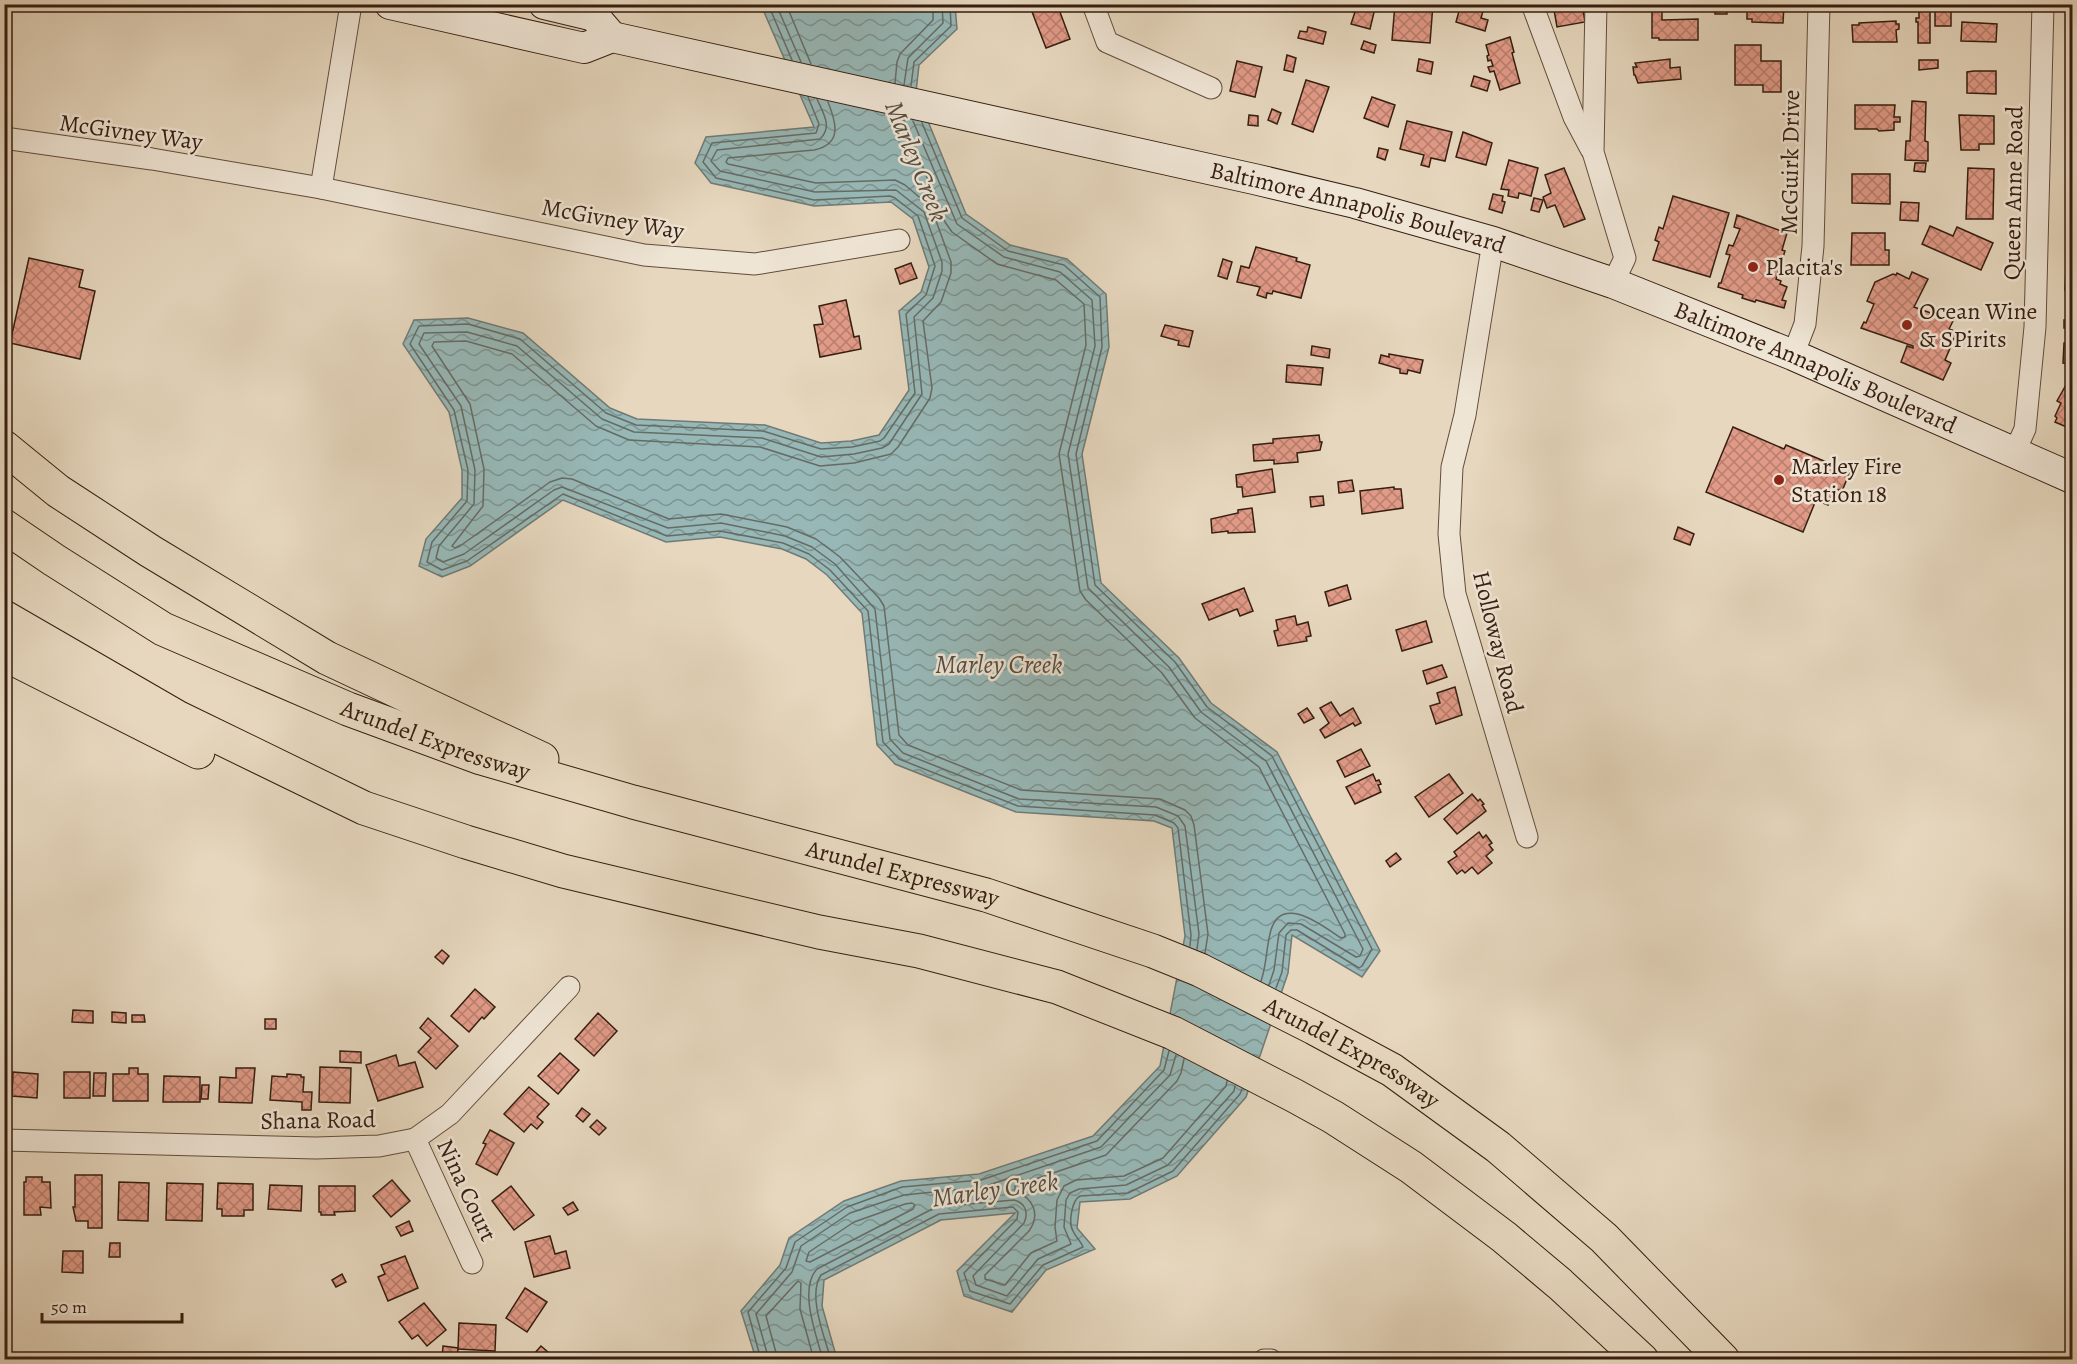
<svg xmlns="http://www.w3.org/2000/svg" width="2077" height="1364" viewBox="0 0 2077 1364" font-family="Alegreya,serif">
<style>
.water{fill:url(#water-waves);stroke:#707a74;stroke-width:1.5}
.lines{fill:none;stroke-linecap:round;stroke-linejoin:round}
.shore{stroke:#666b64;stroke-width:1.5}
.building{fill:url(#building-cross-hatch);stroke:#361e10;stroke-width:1.5}
.street-casing{stroke:#624c3c;stroke-width:23}
.secondary-casing{stroke:#361e10;stroke-width:32}
.highway-casing{stroke:#361e10;stroke-width:35}
.street{stroke:#efe5d5;stroke-width:21}
.secondary{stroke:#efe5d5;stroke-width:30}
.highway{stroke:#e6d7be;stroke-width:33}
.poi-dot{fill:#8f2418;stroke:#efe5d5;stroke-width:2}
.labels{text-anchor:middle;stroke-width:5;stroke-linejoin:round;paint-order:stroke}
.street-label{font-size:24px;fill:#361e10;stroke:#efe5d5}
.poi-label{font-size:24px;fill:#361e10;stroke:#efe5d5;text-anchor:start}
.water-label{font-size:26px;font-style:italic;fill:#534c42;stroke:#efe5d5}
</style>
<defs>
<pattern id="water-waves" width="16" height="10" patternUnits="userSpaceOnUse" patternTransform="scale(1.5)"><rect width="16" height="10" fill="#97b8b7"/><path d="M0 5q4-4 8 0t8 0" fill="none" stroke="#7c9593"/></pattern>
<pattern id="building-cross-hatch" width="8" height="8" patternUnits="userSpaceOnUse" patternTransform="scale(1.5)"><rect width="8" height="8" fill="#e19a87"/><path d="M0 0l8 8M0 8l8-8" fill="none" stroke="#b77d6d"/></pattern>
</defs>
<rect width="100%" height="100%" fill="#e6d7be"/>
<filter id="stains"><feTurbulence type="fractalNoise" baseFrequency=".00333" numOctaves="4"/><feColorMatrix values="0 0 0 0 .2 0 0 0 0 .09 0 0 0 0 .02 0 0 0 .5 -.17"/></filter>
<radialGradient id="worn" r=".72"><stop offset=".6" stop-color="#630" stop-opacity="0"/><stop offset="1" stop-color="#630" stop-opacity=".3"/></radialGradient>
<!-- water -->
<path class="water" d="M761,5h194l2,24 -38,36 -3,27 50,122 44,31 57,14 39,35 3,53 -27,107 19,129 78,75 32,45 66,49 103,199 -18,26 -70,-42 -4,38 -42,124 -69,79 -47,23 -50,3 -3,26 18,21 -49,21 -34,42 -48,-16 -7,-25 58,-58 -74,7 -117,60 -2,26 15,53h-81l-15,-48 39,-46 9,-27 55,-37 57,-20 78,-7 114,-38 67,-70 25,-130 -13,-108 -18,-7 -138,-9 -121,-48 -18,-19 -15,-132 -35,-38 -21,-16 -24,-10 -62,-12 -54,5 -103,-42 -93,66 -28,11 -23,-11 7,-27 36,-41v-28l-13,-58 -46,-68 11,-24 54,-2 55,15 87,75 27,11 128,6 56,18 30,-2 28,-6 30,-45 -10,-79 22,-19 8,-25 -16,-48 -22,-17 -77,4 -103,-23 -16,-20 11,-26 108,-10z"/>
<g class="lines">
<!-- shore -->
<g class="shore">
<path d="M768,4l24,56"/>
<path d="M776,4l25,58"/>
<path d="M786,4l25,60"/>
<path d="M895,83l2,-21 3,-8 33,-34v-16"/>
<path d="M904,85l4,-27 35,-35 -1,-19"/>
<path d="M911,86l3,-24 37,-36 -1,-22"/>
<path d="M808,97l11,27 -3,9 -104,10 -9,19 13,16 98,22 76,-4 5,2 23,18 17,50 -9,29 -20,19 9,79 -31,45 -4,3 -28,6 -31,2 -58,-18 -127,-6 -30,-12 -86,-74 -52,-15 -49,2 -9,18 44,66 14,60 -1,31 -35,41 -5,20 15,8 25,-9 96,-67 104,42 53,-5 63,12 26,11 21,16 38,41 15,131 16,17 119,47 137,9 19,8 4,5 13,107 -1,11"/>
<path d="M817,99c6,14 16,28 3,40l-103,11 -6,11 9,10 95,21 81,-2 28,22 18,50v9l-9,27 -19,19 8,77 -33,50 -7,4 -28,6 -33,3 -59,-19 -128,-6 -32,-13 -85,-73 -50,-14 -43,1 -5,11 42,62 14,64 -1,34 -35,42 -3,12 7,4 21,-8 90,-64 8,-3 106,41 53,-5 64,13 27,11 23,17 40,45 15,130 13,14 116,46 137,8 22,9 7,10 14,108 -2,15"/>
<path d="M828,102c8,20 15,42 -14,48l-86,8 -2,4 2,2 88,19 79,-3 10,5 26,22 20,55v11l-10,29 -18,19 9,67 -2,10 -32,49 -7,7 -37,9 -34,3 -60,-19 -131,-7 -33,-14 -84,-72 -46,-13 -32,1 -2,4 38,58 14,65 -1,37 -31,40 3,2 5,-2 90,-64 12,-4 10,1 97,40 52,-5 66,13 29,12 24,18 39,41 5,8 15,129 9,10 113,45 139,9 25,11 6,6 3,9 14,109 -3,19"/>
<path d="M903,118l42,104 7,10 45,32 59,16 28,24 2,41 -27,109 21,137 6,9 76,73 33,45 64,49 86,167v3l-4,1c-17,-11 -59,-45 -70,-8 -5,17 -4,34 -10,51"/>
<path d="M913,121l44,103 47,33 56,15 32,28 3,46 -27,108 20,134 81,79 32,45 65,49 97,188 -3,7 -4,1 -55,-33 -13,-1 -9,10 -5,37 -5,15"/>
<path d="M922,123l40,95 46,33 56,14 36,32 2,50 -26,107 19,131 80,77 32,45 65,49 100,193 -10,17 -3,2 -62,-38h-6l-5,5 -4,37 -6,16"/>
<path d="M1184,1059l-3,14 -4,8 -71,74 -91,31v5c18,7 26,23 14,40l-44,44v4l20,6 26,-32 26,-12 -2,-14 2,-27 7,-14 12,-6 48,-4 39,-18 63,-72 1,-5"/>
<path d="M912,1203l3,2 -2,4 -103,53 -4,-1 3,-9 45,-30 51,-18z"/>
<path d="M761,1360l-13,-48 38,-44 9,-26 52,-35 55,-20 79,-7 116,-39 67,-71 5,-19"/>
<path d="M769,1360l-13,-46 36,-42 9,-26 49,-33 54,-18 79,-8 118,-40 69,-72 6,-20"/>
<path d="M778,1360l-12,-44 32,-35 3,2 -1,26 14,51"/>
<path d="M823,1360c-6,-23 -25,-71 -6,-91l119,-62 78,-7c11,3 15,12 10,23l-51,53 3,9 31,11 31,-37 33,-15 -7,-17 2,-27 4,-7 9,-4 47,-4 42,-20 66,-74 1,-5"/>
<path d="M831,1360c-6,-22 -24,-65 -10,-85l118,-61 74,-7 5,5 -1,7 -53,54 6,18 40,13 33,-39 40,-18c-2,-6 -7,-9 -10,-16 -5,-8 -1,-31 7,-35l48,-3 45,-22 67,-77 2,-5"/>
</g>
</g>
<!-- building -->
<g class="building">
<path d="M1029,4h28l13,35 -24,9z"/>
<path d="M1352,4h24l-6,25 -19,-5 4,-12 -5,-1z"/>
<path d="M1433,4l-3,39 -38,-3 3,-36z"/>
<path d="M1461,4h24l-4,14 7,2 -3,11 -29,-9z"/>
<path d="M1553,4h29l3,18 -28,5z"/>
<path d="M1715,4h11l1,10h-12z"/>
<path d="M1747,5h37l-1,18 -31,-1v-3h-5z"/>
<path d="M1921,8h6l-1,3h4v32h-12v-21h-2v-4h3v-7h2z"/>
<rect x="1935" y="9" width="16" height="17"/>
<path d="M1652,10h10v10l36,-1v21h-39v-2h-7z"/>
<path d="M1896,21v3h3v5l-3,1 1,12h-44l-1,-17h7v-2z"/>
<path d="M1962,22l35,2 -1,18 -35,-1z"/>
<path d="M1308,27l18,5 -3,12 -25,-6 2,-7 7,1z"/>
<path d="M1510,37l4,15 -2,1 8,30 -20,7 -6,-19 -4,1 -2,-5 5,-1 -2,-6 -3,1 -1,-5 2,-1 -3,-10z"/>
<path d="M1364,41l12,4 -2,8 -13,-4z"/>
<path d="M1735,45h26v16h20v31h-18v-7h-28z"/>
<path d="M1287,55l9,3 -3,14 -9,-2z"/>
<path d="M1419,59l14,3 -2,12 -14,-3z"/>
<path d="M1670,59v9l10,-1 1,12 -43,4 -3,-8h-1l-1,-8h4l-2,-4z"/>
<path d="M1919,60h19v8l-19,2z"/>
<path d="M1237,61l25,6 -7,30 -25,-6z"/>
<path d="M1974,71h22v23l-29,-1v-21z"/>
<path d="M1474,76l16,5 -3,10 -16,-5z"/>
<path d="M1306,80l23,7 -16,45 -21,-8z"/>
<path d="M1372,97l23,8 -7,22 -24,-9z"/>
<path d="M1912,101l14,1 -1,39 3,1v19l-23,-1 1,-19h4z"/>
<path d="M1855,105h40l-1,12h6v5h-6v8l-15,1 -2,-2h-22z"/>
<path d="M1272,109l9,4 -4,11 -9,-4z"/>
<path d="M1249,115l9,1v10l-10,-1z"/>
<path d="M1959,115l35,1v28h-15v6h-18z"/>
<path d="M1407,121l45,11 -7,29 -14,-3 -2,9 -8,-2 3,-10 -24,-6z"/>
<path d="M1463,132l29,11 -6,22 -30,-8z"/>
<path d="M1379,148l9,2 -3,10 -8,-3z"/>
<path d="M1509,160l29,8 -7,28 -12,-3 -1,5 -10,-2 1,-6 -8,-1z"/>
<path d="M1915,163h11l-1,9 -11,-1z"/>
<path d="M1564,168l21,51 -21,8 -9,-22 -8,3 -4,-11 8,-4 -6,-18z"/>
<path d="M1968,168l26,1 -1,50h-27z"/>
<path d="M1852,174h38v30l-38,-1z"/>
<path d="M1493,194l10,2 -1,5 3,1 -3,11 -13,-4z"/>
<path d="M1673,196l56,17 -19,64 -57,-17 6,-18 -4,-2 4,-13 4,2z"/>
<path d="M1534,198l9,2 -4,12 -8,-2z"/>
<path d="M1901,202l18,1 -1,18 -18,-1z"/>
<path d="M1737,215l50,18 -5,17 3,1 -9,28 5,2 -1,3 7,3 -5,13 4,1 -2,7 -28,-8 -1,2 -13,-4 1,-3 -25,-8 1,-4h2l9,-28 -4,-1 3,-9 4,1 7,-17 -6,-2z"/>
<path d="M1930,226l23,10 4,-9 36,16 -12,27 -59,-26z"/>
<path d="M1852,233h33v17h4v15h-38z"/>
<path d="M1256,247l41,11 -1,3 14,4 -9,33 -28,-7 -1,3 -5,-1 -1,5 -9,-3 3,-8 -23,-5 4,-16 8,2z"/>
<path d="M29,258l54,12 -4,17 16,4 -15,68 -70,-16z"/>
<path d="M1223,259l9,3 -5,17 -9,-3z"/>
<path d="M911,263l6,15 -17,6 -5,-15z"/>
<path d="M2066,268h6v23l-7,-1z"/>
<path d="M1912,272l16,7 -14,28 39,14 -4,8 8,3 -12,28 6,3 -8,17 -42,-18 6,-16 6,2v-2l-52,-18 3,-6 2,1 8,-19 -7,-3 8,-19 18,-8 3,1 1,-2 12,6z"/>
<path d="M846,300l8,37 5,-1 2,13 -41,8 -6,-32 9,-1 -4,-18z"/>
<path d="M2071,312h1v22h-2v-6h-6v-8h6z"/>
<path d="M1165,325l28,6 -4,16 -11,-2 1,-4 -18,-5z"/>
<path d="M2064,343h8v21l-9,-1z"/>
<path d="M1312,346l18,3 -1,9 -18,-3z"/>
<path d="M1389,354l34,6 -3,13 -12,-3 -1,4 -7,-1v-4l-21,-6 2,-8 8,2z"/>
<path d="M1287,365l36,3 -2,17 -35,-3z"/>
<path d="M2066,385l6,3v36h-1l-2,4 -14,-6 2,-4 -2,-2 6,-13 -4,-2z"/>
<path d="M1733,427l51,22 2,-4 64,27 -8,19 -7,-2 -7,16 -12,-5 -13,32 -97,-40z"/>
<path d="M1319,435l1,7h2l-2,8 -23,3 1,9 -24,2v-4l-20,1 -1,-16 20,-2v-4z"/>
<path d="M1272,469l3,23 -32,5 -1,-10h-5l-1,-12z"/>
<path d="M1352,480l2,11 -15,2 -1,-11z"/>
<path d="M1394,487v2h7l2,19 -41,6 -2,-23z"/>
<path d="M1323,496l1,9 -13,2 -1,-10z"/>
<path d="M1252,508l3,24 -27,1v-2l-16,2 -1,-14 27,-6v-3z"/>
<path d="M1678,527l16,7 -4,11 -16,-6z"/>
<path d="M1347,585l4,14 -22,7 -4,-14z"/>
<path d="M1244,588l9,23 -13,5 -3,-7 -28,11 -7,-16z"/>
<path d="M1295,616l2,9 11,-3 3,14 -5,1 1,4 -29,5 -4,-15 4,-1 -2,-10z"/>
<path d="M1426,621l6,21 -30,9 -6,-21z"/>
<path d="M1442,665l5,12 -20,7 -4,-13z"/>
<path d="M1455,687l7,28 -26,9 -6,-18 10,-3 -3,-10z"/>
<path d="M1331,702l9,14 13,-8 8,15 -6,3 -2,-3 -28,15 -5,-8 9,-7 -9,-15z"/>
<path d="M1307,708l7,10 -10,5 -6,-9z"/>
<path d="M1361,749l9,17 -25,11 -8,-16z"/>
<path d="M1373,774l3,7 3,-1 2,4 -3,1 3,7 -26,12 -9,-17z"/>
<path d="M1449,774l14,19 -34,24 -14,-20z"/>
<path d="M1472,794l6,7 2,-2 4,5 -2,1 4,6 -29,23 -13,-15z"/>
<path d="M1479,832l4,6 3,-3 6,8 -3,2 4,5 -7,6 6,7 -14,11 -6,-7 -7,6 -3,-3 -5,4 -9,-12 9,-6 -3,-4z"/>
<path d="M1396,853l5,6 -11,8 -4,-6z"/>
<path d="M442,950l7,6 -6,8 -8,-7z"/>
<path d="M475,989l20,18 -11,12 -2,-2 -13,15 -18,-16z"/>
<path d="M73,1010l20,1v12l-21,-1z"/>
<path d="M112,1012l14,1v10l-14,-1z"/>
<path d="M598,1013l19,18 -23,25 -19,-17z"/>
<path d="M132,1015h12l1,7h-13z"/>
<path d="M428,1018l30,28 -22,23 -18,-17 13,-14 -11,-10z"/>
<rect x="265" y="1019" width="11" height="10"/>
<path d="M340,1051l21,1v11l-21,-1z"/>
<path d="M560,1053l19,17 -21,24 -20,-18z"/>
<path d="M396,1055l3,11 16,-4 8,25 -45,14 -12,-36z"/>
<path d="M320,1067l31,1 -1,35 -31,-1z"/>
<path d="M129,1068h9v6h10v27h-35v-27h16z"/>
<path d="M236,1068h19l-3,35 -33,-1 1,-25 16,1z"/>
<path d="M13,1072l25,2 -1,24 -25,-2z"/>
<rect x="64" y="1072" width="26" height="26"/>
<path d="M94,1073h12l-1,23h-12z"/>
<path d="M287,1074l14,1v2h3l-1,15h9l-1,18h-9v-8l-32,-2 2,-24 15,1z"/>
<path d="M164,1076l36,1v25h-37z"/>
<path d="M202,1085h7l-1,14h-7z"/>
<path d="M529,1087l20,17 -12,13 6,5 -6,7 -6,-5 -7,8 -20,-18z"/>
<path d="M582,1108l8,6 -7,8 -7,-6z"/>
<path d="M597,1120l9,8 -7,7 -9,-8z"/>
<path d="M490,1130l24,13 -17,32 -21,-11 10,-20 -3,-1z"/>
<path d="M75,1175h27v53h-14v-7h-12l-3,-14h2z"/>
<path d="M26,1177h16v5h8l1,26 -11,-1 1,8h-17v-33h2z"/>
<path d="M392,1180l18,21 -19,16 -18,-21z"/>
<path d="M119,1182l30,1 -1,38 -30,-1z"/>
<path d="M167,1183l36,1 -1,37 -36,-1z"/>
<path d="M218,1183l35,1v26h-9v6h-22v-7h-5z"/>
<path d="M270,1185l32,1 -1,25 -33,-2z"/>
<path d="M319,1186h36v25l-21,1 1,3h-14v-3h-2z"/>
<path d="M511,1186l23,29 -20,15 -22,-29z"/>
<path d="M573,1202l5,8 -10,5 -5,-7z"/>
<path d="M409,1221l4,10 -12,5 -5,-9z"/>
<path d="M550,1236l5,18 11,-3 4,17 -36,9 -9,-35z"/>
<path d="M110,1243h10v14h-11z"/>
<path d="M63,1251h20v22l-21,-1z"/>
<path d="M405,1256l13,32 -30,13 -10,-24 7,-3 -4,-9z"/>
<path d="M342,1274l4,8 -10,5 -4,-7z"/>
<path d="M525,1288l22,14 -20,30 -21,-14z"/>
<path d="M424,1303l22,27 -19,16 -9,-11 -6,4 -13,-17z"/>
<path d="M459,1323l37,2 -1,26 -37,-2z"/>
<path d="M443,1346l15,2 -1,12h-15z"/>
<path d="M541,1346l7,6 -7,8 -7,-6z"/>
</g>
<g class="lines">
<!-- street casing -->
<g class="street-casing">
<g id="street">
<path d="M1093,4l14,38 104,46"/>
<path d="M1532,4l42,113 17,32"/>
<path d="M1596,4l-3,148 32,106 -12,25"/>
<path d="M4,138l148,21 169,29 323,67 111,9 144,-24"/>
<path d="M321,188l30,-184"/>
<path d="M1493,242l-28,173 -13,52 -3,67 6,60 72,243"/>
<path d="M1793,355l12,-31 8,-78 6,-242"/>
<path d="M2014,453l11,-24 10,-102 8,-323"/>
<path d="M415,1139l57,124"/>
<path d="M4,1140l312,8 63,-2 36,-7 35,-25 119,-127"/>
<path d="M1264,1360h7"/>
</g>
</g>
<!-- secondary casing -->
<g class="secondary-casing">
<g id="secondary">
<path id="s1" d="M390,4l194,44 28,-11 642,142 101,24 138,39 120,41 180,72 279,123"/>
<path d="M544,4l50,12 18,21"/>
</g>
</g>
<!-- highway casing -->
<g class="highway-casing">
<g id="highway">
<path d="M4,447l54,44 92,60 177,107 215,101"/>
<path id="s2" d="M4,526l50,34 109,69 185,80 133,49 152,44 353,93 167,56 47,19 114,58 78,42 106,77 106,91 119,122"/>
<path d="M4,617l173,100 187,91 102,34 97,29 256,61 100,19 138,36 116,46 122,63 38,21 78,50 93,70 56,47 82,76"/>
<path d="M4,654l194,98"/>
</g>
</g>
<!-- street -->
<use href="#street" class="street"/>
<!-- secondary -->
<use href="#secondary" class="secondary"/>
<!-- highway -->
<use href="#highway" class="highway"/>
</g>
<!-- markers -->
<g class="poi-dot">
<circle cx="1753" cy="267" r="6"/>
<circle cx="1907" cy="325" r="6"/>
<circle cx="1779" cy="480" r="6"/>
</g>
<g class="labels">
<!-- street labels -->
<g class="street-label">
<text transform="translate(131 132) rotate(8)" y="8">McGivney Way</text>
<text transform="translate(1790 162) rotate(-89)" y="8">McGuirk Drive</text>
<text transform="translate(2013 193) rotate(-89)" y="8">Queen Anne Road</text>
<text dy="8" stroke="none"><textPath href="#s1" startOffset="994">Baltimore Annapolis Boulevard</textPath></text>
<text transform="translate(613 219) rotate(10)" y="8">McGivney Way</text>
<text dy="8" stroke="none"><textPath href="#s1" startOffset="1480">Baltimore Annapolis Boulevard</textPath></text>
<text transform="translate(1498 642) rotate(76)" y="8">Holloway Road</text>
<text dy="8" stroke="none"><textPath href="#s2" startOffset="484">Arundel Expressway</textPath></text>
<text dy="8" stroke="none"><textPath href="#s2" startOffset="970">Arundel Expressway</textPath></text>
<text dy="8" stroke="none"><textPath href="#s2" startOffset="1456">Arundel Expressway</textPath></text>
<text transform="translate(318 1120) rotate(-1)" y="8">Shana Road</text>
<text transform="translate(467 1190) rotate(65)" y="8">Nina Court</text>
</g>
<!-- poi labels -->
<g class="poi-label">
<text x="1765" y="275">Placita's</text>
<text x="1919" y="319">Ocean Wine<tspan x="1919" dy="28">&amp; SPirits</tspan></text>
<text x="1791" y="474">Marley Fire<tspan x="1791" dy="28">Station 18</tspan></text>
</g>
<!-- water labels -->
<g class="water-label">
<text transform="translate(917 161) rotate(68)" y="9">Marley Creek</text>
<text x="999" y="673">Marley Creek</text>
<text transform="translate(995 1189) rotate(-8)" y="9">Marley Creek</text>
</g>
</g>
<!-- margin -->
<rect width="2077" height="1364" fill="none" stroke="#e6d7be" stroke-width="24"/>
<rect x="6" y="6" width="2065" height="1352" fill="none" stroke="#361e10" stroke-width="3"/>
<rect x="12" y="12" width="2053" height="1340" fill="none" stroke="#361e10" stroke-width="1.5"/>
<!-- scale -->
<path d="M42 1313v9h140v-9" fill="none" stroke="#361e10" stroke-width="3"/>
<text x="51" y="1313" font-size="18" fill="#361e10" stroke="#efe5d5" stroke-width="4.5" paint-order="stroke">50 m</text>
<rect width="100%" height="100%" filter="url(#stains)"/>
<rect width="100%" height="100%" fill="url(#worn)"/>
</svg>
